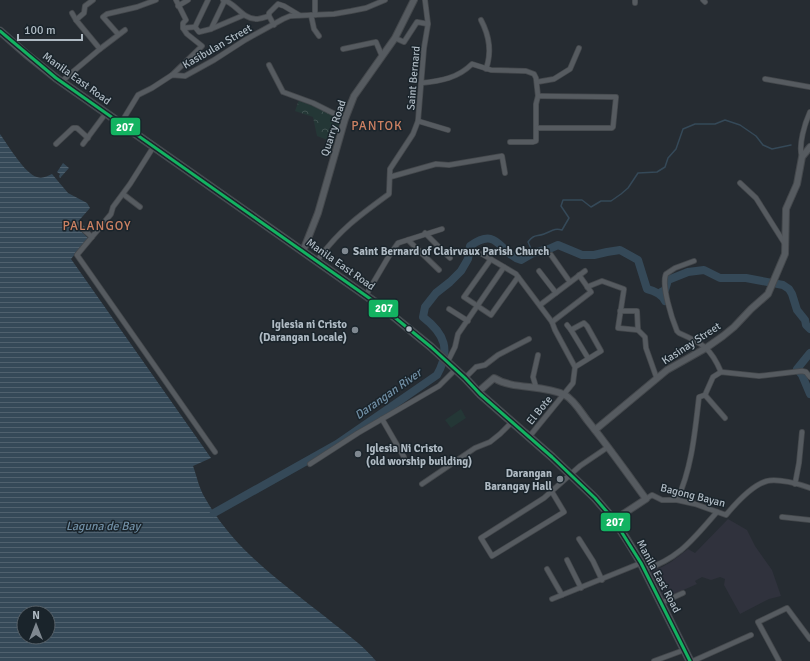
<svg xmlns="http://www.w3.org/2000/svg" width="810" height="661" viewBox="0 0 810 661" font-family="Signika,sans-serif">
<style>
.medical{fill:#30323d}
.grass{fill:#243736}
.forest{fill:url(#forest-crowns)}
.water{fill:url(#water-rules);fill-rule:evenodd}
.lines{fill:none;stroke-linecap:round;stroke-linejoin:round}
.stream{stroke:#354958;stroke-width:1.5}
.river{stroke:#354958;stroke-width:8}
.minor-casing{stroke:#44484c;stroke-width:6}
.tertiary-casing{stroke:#44484c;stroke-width:8}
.primary-casing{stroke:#43494e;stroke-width:9}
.minor{stroke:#565b60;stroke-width:4.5}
.tertiary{stroke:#565b60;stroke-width:6}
.primary{stroke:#585d62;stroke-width:7}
.bus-1-casing{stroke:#1a242b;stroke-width:6}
.bus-1{stroke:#13b361;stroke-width:3}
.poi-dot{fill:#7f8890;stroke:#1a242b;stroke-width:1.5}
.bus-dot{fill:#afbac3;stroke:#1a242b;stroke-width:1.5}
.labels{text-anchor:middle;stroke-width:3;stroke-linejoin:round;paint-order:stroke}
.street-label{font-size:11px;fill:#afbac3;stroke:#1a242b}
.poi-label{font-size:11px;font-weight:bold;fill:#afbac3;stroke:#1a242b;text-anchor:start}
.water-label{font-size:12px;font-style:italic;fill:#718fa5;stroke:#1a242b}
.quarter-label{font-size:13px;letter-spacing:1px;fill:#cb8062;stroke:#1a242b}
.line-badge{stroke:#1a242b;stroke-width:1.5}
.badge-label{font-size:11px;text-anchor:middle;font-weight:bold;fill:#fff}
</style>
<defs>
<pattern id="forest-crowns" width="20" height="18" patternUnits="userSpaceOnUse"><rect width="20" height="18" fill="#243736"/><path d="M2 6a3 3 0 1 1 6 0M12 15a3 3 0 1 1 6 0" fill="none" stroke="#415251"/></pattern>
<pattern id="water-rules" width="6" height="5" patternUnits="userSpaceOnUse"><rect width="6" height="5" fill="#354958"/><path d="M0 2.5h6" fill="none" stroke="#50616e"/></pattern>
</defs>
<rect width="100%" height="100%" fill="#262c32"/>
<!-- medical -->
<path class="medical" d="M728,519l19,11 8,16 17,24 9,26 -12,3 -29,15 -16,-29 1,-6 -5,-2 -9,3 -9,-3 -7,4 2,3 -34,15 -15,-28 14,-4 9,-5 17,-13 7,4z"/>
<!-- grass -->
<path class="grass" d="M461,409l5,9 -15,10 -6,-8z"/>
<!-- forest -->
<path class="forest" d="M299,100l42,19 -8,23 -16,-6 -4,-19 -18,-6z"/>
<!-- water -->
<g class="water">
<path d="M0,134c8,11 25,40 37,43 6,2 10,-1 15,-3l16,19 19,10 3,5 -15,17 13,13 -17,21 140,199 -18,8c4,11 6,22 12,32 29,52 77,85 123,121 16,13 35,26 48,42h-376zM24,613h24v24h-24z"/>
<path d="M63,163l6,5 -9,10 -1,-2 1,-2 -3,-2z"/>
</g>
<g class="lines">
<!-- stream -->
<path class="stream" d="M533,253l-5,-11c6,-8 8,-5 16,-8 8,-3 10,-6 18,-4l7,-12 -8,-12 2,-6h19l9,7 10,-6h10l10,-7 7,-6 10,-15 19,-1 8,-5 3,-9 8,-9 7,-20 12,-5h20l10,-4 15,5 16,11 7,9 9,4 19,-4"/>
<!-- river -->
<g class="river">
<path d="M661,292l4,-2 3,-10 20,-8 16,-2 16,8h26l37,7 6,4 3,5 5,16 8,10 1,5 4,4"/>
<path d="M810,353l-13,16 5,6 8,19"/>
<path d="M214,513l123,-69 100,-69c14,-25 8,-41 -14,-58l2,-10 11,-14 14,-11 11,-11 7,-12 2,-13c29,-21 29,8 51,14l12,-7 16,-4 9,-4 24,10h12l13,-3 13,-2 18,10 9,29c8,2 15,5 18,12"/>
</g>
<!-- minor casing -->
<g class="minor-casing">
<g id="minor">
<path d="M223,0c12,2 19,19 33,19 4,0 9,-2 13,-3"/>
<path d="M315,0v15"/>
<path d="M635,0v3"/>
<path d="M703,0l2,2"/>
<path d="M178,6l10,-6"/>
<path d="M72,13l4,7 24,29"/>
<path d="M311,15l3,14 5,7"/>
<path d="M76,20l8,-7 1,-7 8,-6"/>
<path d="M481,20c8,15 11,32 5,49"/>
<path d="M274,25l-5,-9v-3l9,-9 6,2 15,9"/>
<path d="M195,27l4,5 12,-3 33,-14"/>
<path d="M195,27l13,-27"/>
<path d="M183,28l12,-1"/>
<path d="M211,29l14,-29"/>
<path d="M118,34l-15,-17 4,-3 30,-7 19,-7"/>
<path d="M395,38l9,4 13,-20 11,2"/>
<path d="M343,49l33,-7 6,14"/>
<path d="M269,65l14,27 30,11 32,16"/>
<path d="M172,75l30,-29 -15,-12 -4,-6v-5l3,-3 -10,-20"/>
<path d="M765,79l45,8"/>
<path d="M62,81l38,-32 25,-19"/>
<path d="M537,82l17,-3 16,-10 9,-21"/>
<path d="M421,83c20,-2 37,-5 51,-19l19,6 35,1 8,3 2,4 2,18 -2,8v37l-3,1h-23"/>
<path d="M418,121l30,9"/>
<path d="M121,123l17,-28 14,-7 20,-13 13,1 29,-16 31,-20 38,-21 7,-3 44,-2 17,-3 15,-3 19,-8"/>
<path d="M537,128h75l1,-1 3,-30 -78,-1"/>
<path d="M56,144l17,-16h4l11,10"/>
<path d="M83,144l23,-31"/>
<path d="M154,146l-24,38 -17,23 -2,7 -34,41 138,197"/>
<path d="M802,157c-4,-12 3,-34 8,-45"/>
<path d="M390,177l46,-13 13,1 53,-9 3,17"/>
<path d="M740,183l16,15 29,46"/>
<path d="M123,194l17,13"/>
<path d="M77,224l15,13"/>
<path d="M425,233l25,25"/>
<path d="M408,240l31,30"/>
<path d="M482,254l34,20 36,48 3,8 20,37 -2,16 -44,54"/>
<path d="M551,255l19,27"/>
<path d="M491,259l-27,38 27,18 27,-38"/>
<path d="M317,261c21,-30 43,-46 72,-67l1,-25 23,-35 5,-13 6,-73 4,-24 -3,-24"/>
<path d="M694,261l-19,7 -9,6c-5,11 6,45 11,57l2,2c23,10 32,15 42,39"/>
<path d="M539,271l17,22"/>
<path d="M587,287l15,-6 22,8 -6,39 20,2"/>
<path d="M366,295l23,-39 9,-13 44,-14"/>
<path d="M540,305l45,-34"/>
<path d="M449,309l19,12"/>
<path d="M620,311h17l1,19 7,7 1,11 11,31"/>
<path d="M552,322l39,-30 -12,-17"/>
<path d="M567,325l4,5"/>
<path d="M447,363l8,-16 3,-13 46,-67"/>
<path d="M575,367l26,-16 -14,-25 -3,-3 -13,7 17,28"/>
<path d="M465,378l11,-11 9,-2 13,-10 31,-16"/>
<path d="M536,387l-3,-10 5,-22"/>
<path d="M705,395l8,-18 8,-5 38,4 43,-5 4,1 4,5"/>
<path d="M705,395l20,23"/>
<path d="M382,419l22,38"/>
<path d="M310,464l48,-31 81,-47 16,-16"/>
<path d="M422,484l53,-36 15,-6 10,-8 12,-12"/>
<path d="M795,484l4,-21 3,-31"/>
<path d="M552,492l12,20 -72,44 -11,-18 63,-40 36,-32 28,-19"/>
<path d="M646,499l6,-4 10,5h15l18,4 31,11c10,-12 26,-30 41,-34 10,-3 33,3 43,7"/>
<path d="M677,500c15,-32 18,-69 22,-103l6,-2"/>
<path d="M782,517l28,3"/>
<path d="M579,539l14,22 9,19"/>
<path d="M567,560l14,28"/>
<path d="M547,569l15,26"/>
<path d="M644,570c36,-12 49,-31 73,-58"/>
<path d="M552,599l89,-36"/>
<path d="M661,603l22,-10"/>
<path d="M654,661l30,-11"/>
<path d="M693,661l58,-26"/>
<path d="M779,661l-21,-39 29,-14 23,31"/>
</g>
</g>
<!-- tertiary casing -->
<g class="tertiary-casing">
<g id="tertiary">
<path d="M303,251l15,-38 27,-94 9,-23 41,-58 19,-38"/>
<path d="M478,392l16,-14c19,12 48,6 71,17 9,5 16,17 22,25 21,26 40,53 59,79l-32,21"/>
<path d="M595,430l72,-60 39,-22 17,-12 11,-9 17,-18 17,-15 17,-40 1,-45 11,-25 5,-27 8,-10"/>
</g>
</g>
<!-- primary casing -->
<g class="primary-casing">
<path id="primary" d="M0,31l26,23 30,24 326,229 49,40 34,31 15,16 72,63 43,41 19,22 13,20 14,23 49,98"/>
</g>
<!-- minor -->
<use href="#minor" class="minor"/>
<!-- tertiary -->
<use href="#tertiary" class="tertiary"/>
<!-- primary -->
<use href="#primary" class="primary"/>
<!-- bus-1 casing -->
<g class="bus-1-casing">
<path id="bus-1" d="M0,31l56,47 326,229 49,40 34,31 15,16 72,63 43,41 19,22 27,43 49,98"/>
</g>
<!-- bus-1 -->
<use href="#bus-1" class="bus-1"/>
</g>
<!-- markers -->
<g class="poi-dot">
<circle cx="345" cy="251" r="4"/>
<circle cx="355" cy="330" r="4"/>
<circle cx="358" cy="454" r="4"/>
<circle cx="560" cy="479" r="4"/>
</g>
<circle class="bus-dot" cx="409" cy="329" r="3.5"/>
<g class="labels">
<!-- street labels -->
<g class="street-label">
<text transform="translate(217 46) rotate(-30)" y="4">Kasibulan Street</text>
<text transform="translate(77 78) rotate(36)" y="4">Manila East Road</text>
<text transform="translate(413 78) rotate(-85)" y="4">Saint Bernard</text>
<text transform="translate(333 128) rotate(-72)" y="4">Quarry Road</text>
<text transform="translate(341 264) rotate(35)" y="4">Manila East Road</text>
<text transform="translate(691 343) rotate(-33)" y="4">Kasinay Street</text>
<text transform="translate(539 410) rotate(-51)" y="4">El Bote</text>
<text transform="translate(693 495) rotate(14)" y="4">Bagong Bayan</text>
<text transform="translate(659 576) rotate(62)" y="4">Manila East Road</text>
</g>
<!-- poi labels -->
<g class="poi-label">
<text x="353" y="255">Saint Bernard of Clairvaux Parish Church</text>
<text x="347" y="328" text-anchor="end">Iglesia ni Cristo<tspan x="347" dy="13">(Darangan Locale)</tspan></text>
<text x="366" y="452">Iglesia Ni Cristo<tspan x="366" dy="13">(old worship building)</tspan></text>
<text x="552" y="477" text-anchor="end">Darangan<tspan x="552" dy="13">Barangay Hall</tspan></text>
</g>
<!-- water labels -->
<g class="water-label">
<text transform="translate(388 394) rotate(-35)" y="4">Darangan River</text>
<text x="103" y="530">Laguna de Bay</text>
</g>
<!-- quarter labels -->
<g class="quarter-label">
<text x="377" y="130">PANTOK</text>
<text x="97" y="230">PALANGOY</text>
</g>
</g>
<g class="line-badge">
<rect x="110" y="117" width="31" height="19" rx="4" fill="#13b361"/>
<rect x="368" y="299" width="31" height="19" rx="4" fill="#13b361"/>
<rect x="600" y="512" width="31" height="20" rx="4" fill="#13b361"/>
</g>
<g class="badge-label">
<text x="125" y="131">207</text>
<text x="384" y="312">207</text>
<text x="615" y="526">207</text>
</g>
<!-- north arrow -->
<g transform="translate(36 625)"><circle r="19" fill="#1a242b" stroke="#566068"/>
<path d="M0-3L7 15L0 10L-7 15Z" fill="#7f8890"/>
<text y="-6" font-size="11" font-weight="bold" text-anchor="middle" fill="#afbac3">N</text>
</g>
<!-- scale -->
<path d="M18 34v6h64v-6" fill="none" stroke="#afbac3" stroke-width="2"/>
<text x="24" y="34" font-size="12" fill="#afbac3" stroke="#1a242b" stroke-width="3" paint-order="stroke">100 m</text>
</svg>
